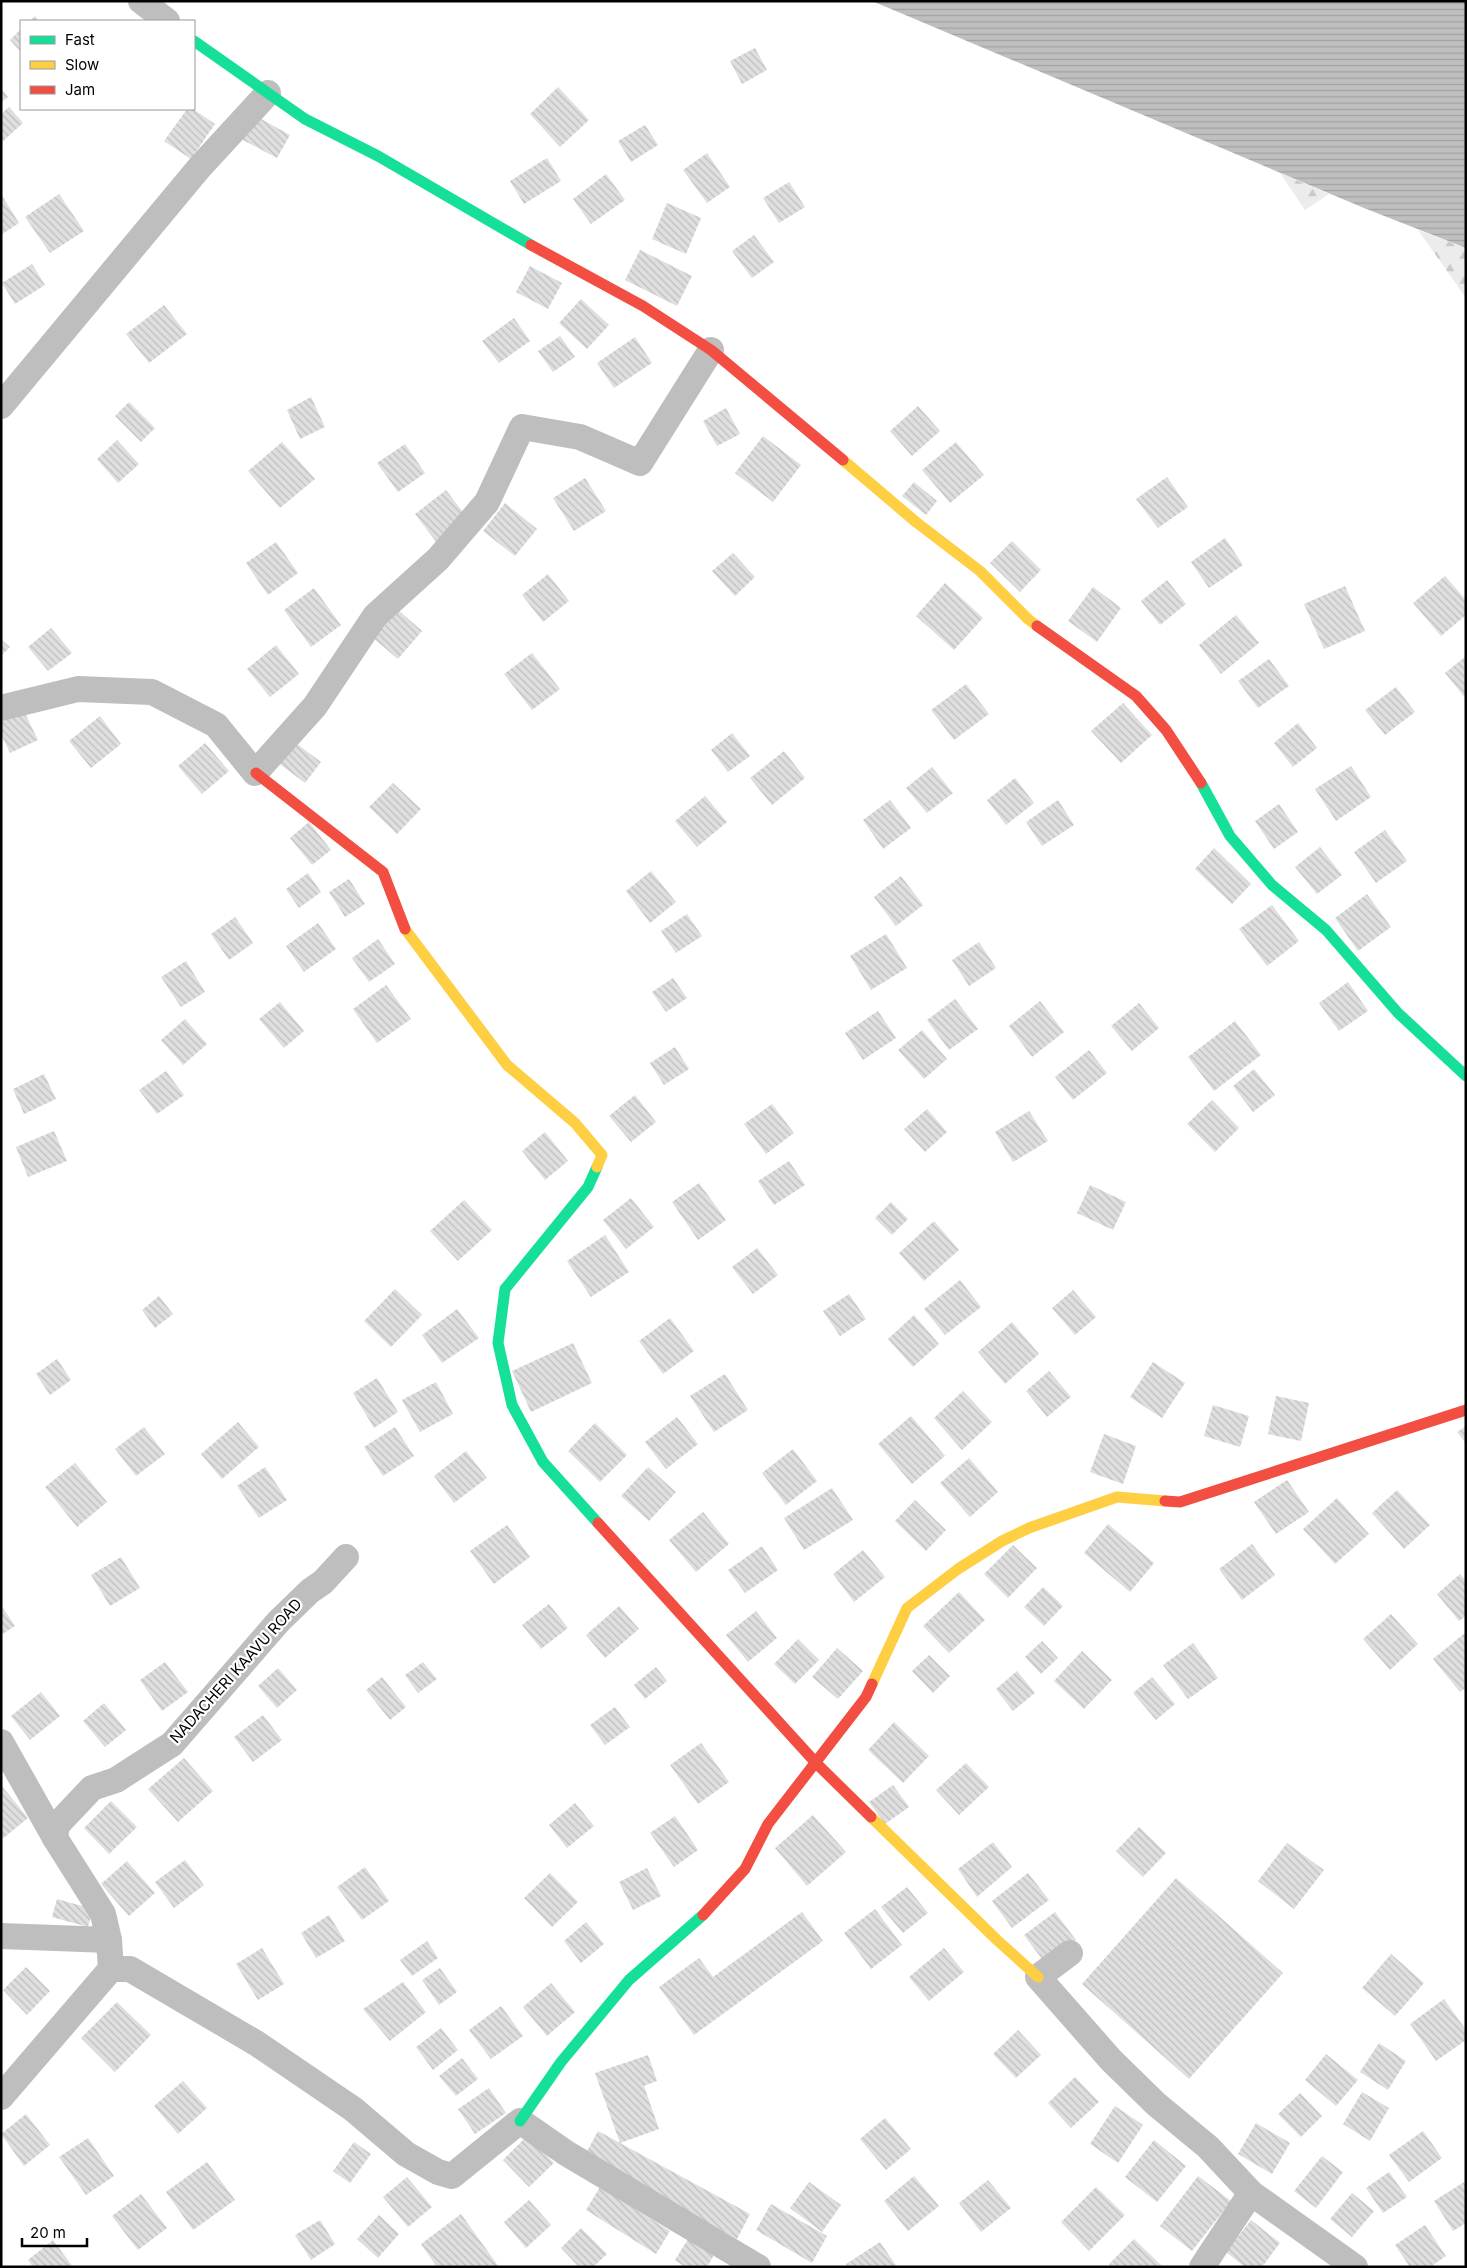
<svg xmlns="http://www.w3.org/2000/svg" width="1467" height="2268" viewBox="0 0 1467 2268" font-family="Inter,sans-serif">
<style>
.forest{fill:url(#forest-firs)}
.water{fill:url(#water-rules)}
.building{fill:url(#building-back-hatch)}
.lines{fill:none;stroke-linecap:round;stroke-linejoin:round}
.street{stroke:#bebebe;stroke-width:26}
.fast{stroke:#16e098;stroke-width:11}
.slow{stroke:#ffcf43;stroke-width:11}
.jam{stroke:#f24e42;stroke-width:11}
.labels{text-anchor:middle;stroke-width:4.5;stroke-linejoin:round;paint-order:stroke}
.street-label{font-size:15px;fill:#000;stroke:#fff}
</style>
<defs>
<pattern id="forest-firs" width="22" height="20" patternUnits="userSpaceOnUse" patternTransform="scale(1.25)"><rect width="22" height="20" fill="#ececec"/><path d="M5 1l3.5 6h-7zM16 11l3.5 6h-7z" fill="#c9c9c9"/></pattern>
<pattern id="water-rules" width="6" height="5" patternUnits="userSpaceOnUse" patternTransform="scale(1.25)"><rect width="6" height="5" fill="#bfbfbf"/><path d="M0 2.5h6" fill="none" stroke="#a2a2a2"/></pattern>
<pattern id="building-back-hatch" width="6" height="6" patternUnits="userSpaceOnUse" patternTransform="scale(1.25)"><rect width="6" height="6" fill="#dfdfdf"/><path d="M-1 5l2 2M0 0l6 6M5-1l2 2" fill="none" stroke="#bebebe"/></pattern>
</defs>
<rect width="100%" height="100%" fill="#fff"/>
<!-- forest -->
<g class="forest">
<path d="M1280,173l49,21 -24,16z"/>
<path d="M1418,230l48,18v50z"/>
</g>
<!-- water -->
<path class="water" d="M872,1h594v247l-102,-40z"/>
<!-- building -->
<g class="building">
<path d="M35,16l4,5h-9z"/>
<path d="M21,29v23l-11,-12z"/>
<path d="M755,48l12,22 -25,14 -12,-23z"/>
<path d="M558,87l31,33 -29,27 -30,-33z"/>
<path d="M1,88l7,9 -7,5z"/>
<path d="M9,107l14,16 -22,20v-29z"/>
<path d="M187,109h6l22,15 -24,35 -27,-18z"/>
<path d="M254,115l36,20 -13,23 -36,-19z"/>
<path d="M645,125l13,20 -27,17 -13,-21z"/>
<path d="M707,153l23,34 -23,16 -24,-33z"/>
<path d="M547,158l14,23 -37,23 -14,-23z"/>
<path d="M606,174l19,26 -34,24 -18,-25z"/>
<path d="M789,182l16,25 -26,16 -16,-25z"/>
<path d="M1,194l18,29 -18,12z"/>
<path d="M59,194l25,37 -34,22 -25,-36z"/>
<path d="M667,203l34,15 -15,36 -34,-15z"/>
<path d="M754,235l20,27 -22,16 -20,-27z"/>
<path d="M640,250l52,26 -15,30 -52,-26z"/>
<path d="M32,264l13,21 -30,19 -13,-21z"/>
<path d="M530,266l32,17 -14,26 -32,-17z"/>
<path d="M581,299l28,26 -22,24 -28,-26z"/>
<path d="M164,305l23,29 -38,29 -23,-29z"/>
<path d="M514,318l16,23 -31,22 -17,-22z"/>
<path d="M560,336l15,21 -22,15 -15,-21z"/>
<path d="M635,337l17,26 -38,25 -17,-25z"/>
<path d="M311,397l14,30 -25,12 -13,-29z"/>
<path d="M129,402l26,26 -14,14 -26,-26z"/>
<path d="M918,406l22,25 -28,25 -22,-25z"/>
<path d="M726,408l14,26 -23,12 -14,-25z"/>
<path d="M763,436l38,29 -28,37 -38,-29z"/>
<path d="M117,440l22,24 -21,19 -21,-24z"/>
<path d="M282,442l33,37 -35,29 -32,-37z"/>
<path d="M956,442l28,33 -34,28 -28,-33z"/>
<path d="M405,444l20,29 -27,19 -21,-29z"/>
<path d="M1167,477l21,30 -30,21 -22,-29z"/>
<path d="M585,478l21,33 -32,20 -21,-33z"/>
<path d="M914,482l23,19 -11,14 -24,-19z"/>
<path d="M446,490l22,29 -31,24 -22,-29z"/>
<path d="M505,503l32,26 -22,27 -32,-25z"/>
<path d="M1225,538l18,27 -34,23 -18,-26z"/>
<path d="M1012,541l29,29 -21,22 -30,-29z"/>
<path d="M276,542l22,31 -30,22 -22,-32z"/>
<path d="M733,553l22,24 -20,19 -23,-25z"/>
<path d="M548,574l21,27 -26,21 -21,-27z"/>
<path d="M1445,576l21,24v15l-25,21 -28,-33z"/>
<path d="M1167,580l19,24 -26,21 -19,-24z"/>
<path d="M945,583l38,35 -29,32 -38,-34z"/>
<path d="M1345,586l20,45 -41,18 -20,-45z"/>
<path d="M1093,587l28,21 -24,34 -29,-21z"/>
<path d="M314,588l27,37 -30,22 -27,-37z"/>
<path d="M397,609l25,22 -24,28 -25,-21z"/>
<path d="M1236,615l23,28 -38,31 -22,-29z"/>
<path d="M51,628l21,25 -24,18 -20,-24z"/>
<path d="M1,639l9,8 -9,9z"/>
<path d="M276,645l23,29 -29,23 -23,-28z"/>
<path d="M532,653l28,36 -28,21 -28,-36z"/>
<path d="M1466,656v43l-21,-26z"/>
<path d="M1269,659l20,27 -31,22 -20,-27z"/>
<path d="M966,684l23,30 -35,26 -23,-30z"/>
<path d="M1396,687l19,25 -30,23 -20,-25z"/>
<path d="M1123,703l29,32 -31,28 -30,-32z"/>
<path d="M22,707l16,33 -28,13 -9,-19v-17z"/>
<path d="M100,716l21,28 -30,24 -22,-27z"/>
<path d="M1298,723l19,25 -24,19 -19,-24z"/>
<path d="M732,733l18,23 -22,16 -17,-22z"/>
<path d="M293,741l28,21 -16,21 -28,-21z"/>
<path d="M205,743l24,28 -27,23 -24,-28z"/>
<path d="M784,751l21,27 -33,27 -22,-27z"/>
<path d="M1351,766l20,31 -35,24 -21,-32z"/>
<path d="M932,767l21,26 -26,20 -21,-25z"/>
<path d="M1015,778l19,25 -28,22 -19,-25z"/>
<path d="M393,783l28,26 -24,25 -28,-27z"/>
<path d="M705,796l22,26 -30,25 -22,-26z"/>
<path d="M890,800l21,28 -28,21 -20,-29z"/>
<path d="M1058,800l16,25 -32,21 -16,-24z"/>
<path d="M1279,804l19,28 -24,17 -19,-28z"/>
<path d="M309,822l22,28 -19,15 -22,-27z"/>
<path d="M1385,830l22,31 -31,22 -22,-31z"/>
<path d="M1320,847l22,28 -25,19 -22,-27z"/>
<path d="M1214,848l37,36 -19,20 -37,-35z"/>
<path d="M651,871l25,31 -26,21 -24,-32z"/>
<path d="M308,873l13,19 -22,16 -13,-19z"/>
<path d="M901,876l22,29 -27,21 -22,-29z"/>
<path d="M349,879l16,25 -20,13 -16,-25z"/>
<path d="M1367,894l24,33 -33,24 -23,-33z"/>
<path d="M1272,905l27,36 -32,25 -28,-37z"/>
<path d="M687,914l15,22 -26,17 -15,-22z"/>
<path d="M235,917l18,26 -24,17 -18,-26z"/>
<path d="M318,923l18,26 -32,23 -18,-26z"/>
<path d="M886,934l21,34 -36,22 -21,-34z"/>
<path d="M378,939l17,25 -26,18 -17,-24z"/>
<path d="M979,942l17,26 -27,18 -17,-26z"/>
<path d="M186,961l19,31 -24,15 -20,-30z"/>
<path d="M673,978l14,20 -21,14 -14,-20z"/>
<path d="M1348,982l20,29 -29,20 -20,-28z"/>
<path d="M386,985l25,34 -34,24 -24,-34z"/>
<path d="M955,999l23,30 -29,21 -22,-30z"/>
<path d="M1040,1001l24,31 -32,25 -23,-31z"/>
<path d="M280,1002l24,29 -20,17 -25,-29z"/>
<path d="M1139,1003l20,25 -27,23 -21,-25z"/>
<path d="M878,1011l18,27 -33,22 -18,-27z"/>
<path d="M185,1019l22,25 -24,21 -22,-25z"/>
<path d="M1235,1021l26,34 -47,36 -26,-34z"/>
<path d="M922,1030l25,29 -23,20 -26,-29z"/>
<path d="M675,1047l14,22 -25,16 -14,-22z"/>
<path d="M1089,1050l18,23 -34,27 -18,-23z"/>
<path d="M1254,1069l21,26 -22,17 -20,-26z"/>
<path d="M166,1071l18,24 -27,19 -18,-24z"/>
<path d="M44,1074l12,25 -32,15 -11,-25z"/>
<path d="M635,1095l21,27 -25,20 -22,-26z"/>
<path d="M1212,1100l27,28 -24,24 -28,-28z"/>
<path d="M772,1104l22,29 -28,21 -22,-30z"/>
<path d="M927,1109l20,23 -22,20 -21,-23z"/>
<path d="M1029,1111l19,30 -35,21 -18,-30z"/>
<path d="M54,1131l13,30 -39,16 -12,-30z"/>
<path d="M545,1132l23,29 -23,19 -23,-29z"/>
<path d="M789,1161l16,24 -31,20 -16,-24z"/>
<path d="M699,1183l27,37 -28,20 -26,-38z"/>
<path d="M1090,1185l36,17 -13,28 -36,-17z"/>
<path d="M631,1198l23,29 -28,22 -23,-29z"/>
<path d="M464,1200l28,30 -34,31 -28,-30z"/>
<path d="M891,1202l17,17 -16,16 -17,-17z"/>
<path d="M934,1221l25,29 -35,31 -25,-28z"/>
<path d="M605,1235l24,37 -38,25 -24,-36z"/>
<path d="M757,1248l21,27 -25,19 -21,-27z"/>
<path d="M960,1280l21,27 -36,28 -21,-26z"/>
<path d="M395,1289l27,26 -31,32 -27,-26z"/>
<path d="M1073,1290l23,27 -21,18 -23,-27z"/>
<path d="M849,1294l17,25 -26,17 -17,-25z"/>
<path d="M159,1296l14,18 -18,14 -13,-18z"/>
<path d="M457,1309l22,29 -37,25 -20,-28z"/>
<path d="M914,1315l25,29 -26,23 -25,-28z"/>
<path d="M670,1318l24,33 -31,23 -24,-33z"/>
<path d="M1012,1322l27,32 -34,30 -27,-32z"/>
<path d="M573,1343l19,40 -61,29 -19,-41z"/>
<path d="M57,1359l14,21 -21,15 -14,-21z"/>
<path d="M1153,1362l32,21 -23,35 -32,-21z"/>
<path d="M1049,1371l22,26 -24,20 -21,-26z"/>
<path d="M725,1374l23,36 -34,22 -24,-36z"/>
<path d="M377,1378l21,34 -24,16 -21,-35z"/>
<path d="M436,1382l17,32 -33,18 -18,-32z"/>
<path d="M963,1391l29,31 -30,28 -28,-32z"/>
<path d="M1276,1396l33,7 -8,38 -33,-7z"/>
<path d="M1213,1405l36,11 -9,31 -36,-11z"/>
<path d="M911,1416l34,40 -33,28 -34,-40z"/>
<path d="M677,1417l21,27 -32,25 -21,-27z"/>
<path d="M238,1422l21,25 -37,32 -21,-25z"/>
<path d="M595,1423l32,32 -27,27 -32,-31z"/>
<path d="M1466,1426v17l-9,-11z"/>
<path d="M144,1427l21,27 -29,22 -21,-27z"/>
<path d="M395,1427l19,29 -31,20 -19,-29z"/>
<path d="M1104,1434l32,12 -13,38 -33,-12z"/>
<path d="M793,1449l24,32 -31,24 -24,-32z"/>
<path d="M466,1451l21,27 -33,25 -20,-27z"/>
<path d="M969,1458l29,34 -28,25 -30,-34z"/>
<path d="M75,1463l32,39 -30,25 -32,-40z"/>
<path d="M265,1467l22,33 -28,18 -22,-32z"/>
<path d="M648,1467l28,25 -27,29 -28,-25z"/>
<path d="M1287,1480l22,32 -33,22 -22,-32z"/>
<path d="M832,1488l21,32 -49,30 -20,-32z"/>
<path d="M1397,1490l33,35 -26,24 -32,-36z"/>
<path d="M1337,1498l32,36 -34,30 -32,-35z"/>
<path d="M915,1500l31,30 -20,21 -31,-30z"/>
<path d="M703,1512l26,32 -33,28 -27,-32z"/>
<path d="M1108,1524l46,39 -24,29 -46,-39z"/>
<path d="M507,1525l23,32 -36,27 -24,-33z"/>
<path d="M1252,1544l23,31 -33,25 -23,-31z"/>
<path d="M1013,1545l24,23 -29,30 -24,-24z"/>
<path d="M762,1546l16,24 -33,23 -17,-23z"/>
<path d="M863,1550l22,27 -31,25 -21,-28z"/>
<path d="M121,1557l19,31 -30,18 -19,-31z"/>
<path d="M1460,1574l6,7v35l-7,5 -22,-27z"/>
<path d="M1043,1587l20,19 -19,20 -20,-19z"/>
<path d="M959,1592l26,28 -36,33 -26,-27z"/>
<path d="M549,1604l19,24 -27,21 -19,-24z"/>
<path d="M1,1605l14,21 -14,9z"/>
<path d="M619,1606l20,23 -34,29 -19,-23z"/>
<path d="M756,1611l21,27 -29,24 -22,-27z"/>
<path d="M1391,1614l27,30 -28,26 -27,-31z"/>
<path d="M1466,1632v56l-6,4 -27,-33z"/>
<path d="M798,1639l21,21 -24,24 -21,-20z"/>
<path d="M1042,1641l16,17 -17,16 -16,-17z"/>
<path d="M1193,1643l25,35 -30,21 -25,-34z"/>
<path d="M837,1648l26,23 -25,28 -26,-22z"/>
<path d="M1082,1651l30,29 -28,29 -30,-28z"/>
<path d="M929,1655l21,21 -17,17 -21,-22z"/>
<path d="M165,1662l23,30 -26,19 -22,-31z"/>
<path d="M423,1662l14,17 -19,14 -13,-18z"/>
<path d="M656,1667l11,14 -22,18 -11,-14z"/>
<path d="M278,1668l19,22 -20,18 -19,-22z"/>
<path d="M1017,1671l18,22 -22,18 -17,-22z"/>
<path d="M382,1677l24,30 -16,13 -24,-30z"/>
<path d="M1152,1677l23,27 -19,16 -23,-27z"/>
<path d="M41,1692l19,24 -30,24 -19,-24z"/>
<path d="M104,1703l22,27 -21,17 -22,-26z"/>
<path d="M615,1707l15,20 -25,18 -15,-20z"/>
<path d="M263,1715l19,25 -29,22 -19,-25z"/>
<path d="M894,1722l35,34 -26,27 -35,-33z"/>
<path d="M701,1743l28,39 -31,22 -28,-39z"/>
<path d="M184,1758l29,33 -35,31 -30,-33z"/>
<path d="M966,1763l23,24 -30,28 -23,-25z"/>
<path d="M1,1785l27,33 -27,22z"/>
<path d="M893,1785l16,22 -24,17 -16,-22z"/>
<path d="M111,1801l26,26 -28,27 -25,-26z"/>
<path d="M575,1803l19,23 -27,22 -18,-23z"/>
<path d="M813,1815l33,37 -39,34 -32,-38z"/>
<path d="M675,1816l23,34 -24,17 -24,-34z"/>
<path d="M1139,1827l27,26 -23,24 -27,-26z"/>
<path d="M993,1842l19,25 -35,30 -19,-28z"/>
<path d="M1287,1843l37,27 -30,39 -36,-28z"/>
<path d="M185,1860l19,25 -30,23 -19,-26z"/>
<path d="M127,1861l28,32 -26,23 -28,-32z"/>
<path d="M365,1867l24,34 -27,19 -25,-33z"/>
<path d="M647,1868l14,28 -28,14 -14,-28z"/>
<path d="M550,1873l28,29 -26,25 -28,-29z"/>
<path d="M1028,1873l21,27 -37,28 -20,-27z"/>
<path d="M1176,1878l107,95 -94,106 -107,-95z"/>
<path d="M907,1887l21,26 -25,20 -22,-26z"/>
<path d="M57,1899l36,10 -5,18 -36,-10z"/>
<path d="M875,1909l27,36 -31,24 -27,-36z"/>
<path d="M802,1912l21,29 -129,94 -35,-48 40,-29 14,19z"/>
<path d="M1055,1912l21,28 -31,23 -21,-28z"/>
<path d="M329,1915l16,26 -29,17 -15,-25z"/>
<path d="M586,1922l18,22 -23,19 -17,-22z"/>
<path d="M427,1941l11,17 -26,18 -12,-16z"/>
<path d="M262,1948l22,36 -26,16 -22,-36z"/>
<path d="M944,1948l20,24 -35,29 -20,-24z"/>
<path d="M1391,1954l33,29 -29,33 -33,-28z"/>
<path d="M26,1967l24,24 -23,24 -24,-25z"/>
<path d="M440,1968l17,24 -18,13 -17,-25z"/>
<path d="M403,1982l23,30 -36,29 -27,-32z"/>
<path d="M551,1983l24,29 -28,24 -24,-29z"/>
<path d="M1444,1999l22,31v10l-30,21 -26,-37z"/>
<path d="M117,2002l34,33 -36,37 -34,-34z"/>
<path d="M501,2006l22,30 -32,23 -22,-29z"/>
<path d="M441,2028l17,22 -25,20 -17,-23z"/>
<path d="M1018,2030l23,25 -25,23 -23,-24z"/>
<path d="M1379,2043l27,18 -18,29 -28,-18z"/>
<path d="M1326,2054l32,26 -22,26 -31,-26z"/>
<path d="M648,2055l9,26 -13,5 15,43 -39,14 -25,-70z"/>
<path d="M462,2058l16,21 -22,17 -17,-20z"/>
<path d="M1075,2077l24,25 -28,26 -23,-25z"/>
<path d="M183,2081l24,27 -29,26 -24,-28z"/>
<path d="M489,2088l17,25 -31,21 -17,-25z"/>
<path d="M1362,2092l27,16 -19,33 -27,-17z"/>
<path d="M1300,2093l22,23 -21,21 -23,-23z"/>
<path d="M1115,2106l28,19 -25,38 -28,-19z"/>
<path d="M26,2114l24,31 -26,21 -23,-32z"/>
<path d="M885,2118l26,31 -25,21 -26,-31z"/>
<path d="M1256,2123l34,20 -18,31 -34,-20z"/>
<path d="M598,2131l152,83 -13,25 -152,-84z"/>
<path d="M1423,2131l19,27 -33,24 -20,-27z"/>
<path d="M527,2136l27,27 -25,24 -26,-27z"/>
<path d="M88,2138l26,38 -28,19 -27,-38z"/>
<path d="M1154,2140l32,26 -29,36 -32,-25z"/>
<path d="M354,2142l17,12 -21,29 -17,-12z"/>
<path d="M1322,2156l21,16 -27,36 -22,-17z"/>
<path d="M207,2162l28,38 -42,30 -27,-38z"/>
<path d="M1389,2172l18,25 -24,16 -17,-25z"/>
<path d="M914,2176l25,30 -31,25 -24,-30z"/>
<path d="M1198,2176l33,25 -39,50 -32,-25z"/>
<path d="M407,2177l25,30 -24,20 -25,-30z"/>
<path d="M988,2180l23,28 -30,24 -22,-29z"/>
<path d="M809,2182l32,23 -19,27 -32,-24z"/>
<path d="M1464,2182l2,4v37l-13,8 -19,-30z"/>
<path d="M600,2187l70,44 -14,23 -70,-44z"/>
<path d="M1096,2187l29,28 -36,36 -28,-29z"/>
<path d="M1352,2193l22,18 -22,26 -22,-18z"/>
<path d="M141,2194l26,34 -29,22 -26,-34z"/>
<path d="M529,2200l22,25 -25,23 -22,-26z"/>
<path d="M771,2204l56,32 -15,27 -56,-33z"/>
<path d="M461,2214l38,53h-62l-16,-23z"/>
<path d="M379,2215l20,19 -21,24 -21,-19z"/>
<path d="M320,2220l15,24 -24,16 -16,-25z"/>
<path d="M1251,2220l29,23 -18,24h-17l-19,-15z"/>
<path d="M1425,2225l21,31 -16,11h-20l-15,-22z"/>
<path d="M581,2228l26,26 -14,13h-14l-18,-19z"/>
<path d="M688,2239l26,16 -7,12h-22l-10,-7z"/>
<path d="M1134,2239l29,28h-52l-2,-3z"/>
<path d="M53,2240l20,27h-40l-5,-7z"/>
<path d="M880,2242l17,25h-49l-2,-3z"/>
</g>
<g class="lines">
<!-- street -->
<g class="street">
<path d="M141,1l26,20"/>
<path d="M1,406l198,-238 69,-75"/>
<path d="M1,708l77,-19 74,3 64,33 39,48 60,-67 60,-90 63,-57 49,-57 35,-75 58,10 60,26 71,-113"/>
<path d="M1,1742l54,96"/>
<path d="M1,1936l108,4"/>
<path d="M1070,1953l-32,24 73,83 45,44 52,43 43,46 -49,74"/>
<path d="M111,1969l-2,-29 -6,-26 -48,-76 2,-13 35,-37 24,-8 56,-36 107,-123 31,-30 13,-9 23,-25"/>
<path d="M1,2097l110,-128h19l126,74 97,66 53,45 32,18 14,4 68,-55 46,32 192,114"/>
<path d="M1251,2193l104,74"/>
</g>
<!-- fast -->
<g class="fast">
<path d="M194,41l111,78 73,37 153,89"/>
<path d="M1201,783l29,53 42,49 54,45 72,83 68,63"/>
<path d="M597,1167l-9,20 -83,102 -7,54 14,62 31,57 55,61"/>
<path d="M520,2121l41,-59 68,-82 74,-65"/>
</g>
<!-- slow -->
<g class="slow">
<path d="M843,460l73,62 64,49 48,48 9,7"/>
<path d="M405,929l102,136 68,58 27,32 -5,12"/>
<path d="M872,1684l35,-76 51,-39 44,-28 27,-13 88,-31 48,4"/>
<path d="M871,1817l126,123 41,37"/>
</g>
<!-- jam -->
<g class="jam">
<path d="M531,245l112,61 68,44 132,110"/>
<path d="M1037,626l99,70 30,34 35,53"/>
<path d="M256,773l127,99 22,57"/>
<path d="M1165,1501l15,1 286,-92"/>
<path d="M598,1523l218,240 55,54"/>
<path d="M703,1915l42,-46 23,-45 98,-127 6,-13"/>
</g>
</g>
<g class="labels">
<!-- street labels -->
<g class="street-label">
<text transform="translate(236 1671) rotate(-48)" y="5">NADACHERI KAAVU ROAD</text>
</g>
</g>
<!-- border -->
<rect width="1467" height="2268" fill="none" stroke="#000000" stroke-width="5"/>
<!-- legend -->
<rect x="20" y="20" width="175" height="90" fill="#ffffff" stroke="#999999"/>
<rect x="30" y="36" width="25" height="8" fill="#16e098" stroke="#999999"/>
<text x="65" y="45" font-size="15" fill="#000000">Fast</text>
<rect x="30" y="61" width="25" height="8" fill="#ffcf43" stroke="#999999"/>
<text x="65" y="70" font-size="15" fill="#000000">Slow</text>
<rect x="30" y="86" width="25" height="8" fill="#f24e42" stroke="#999999"/>
<text x="65" y="95" font-size="15" fill="#000000">Jam</text>
<!-- scale -->
<path d="M22 2238v8h65v-8" fill="none" stroke="#000000" stroke-width="2.5"/>
<text x="30" y="2238" font-size="15" fill="#000000" stroke="#ffffff" stroke-width="4" paint-order="stroke">20 m</text>
</svg>
